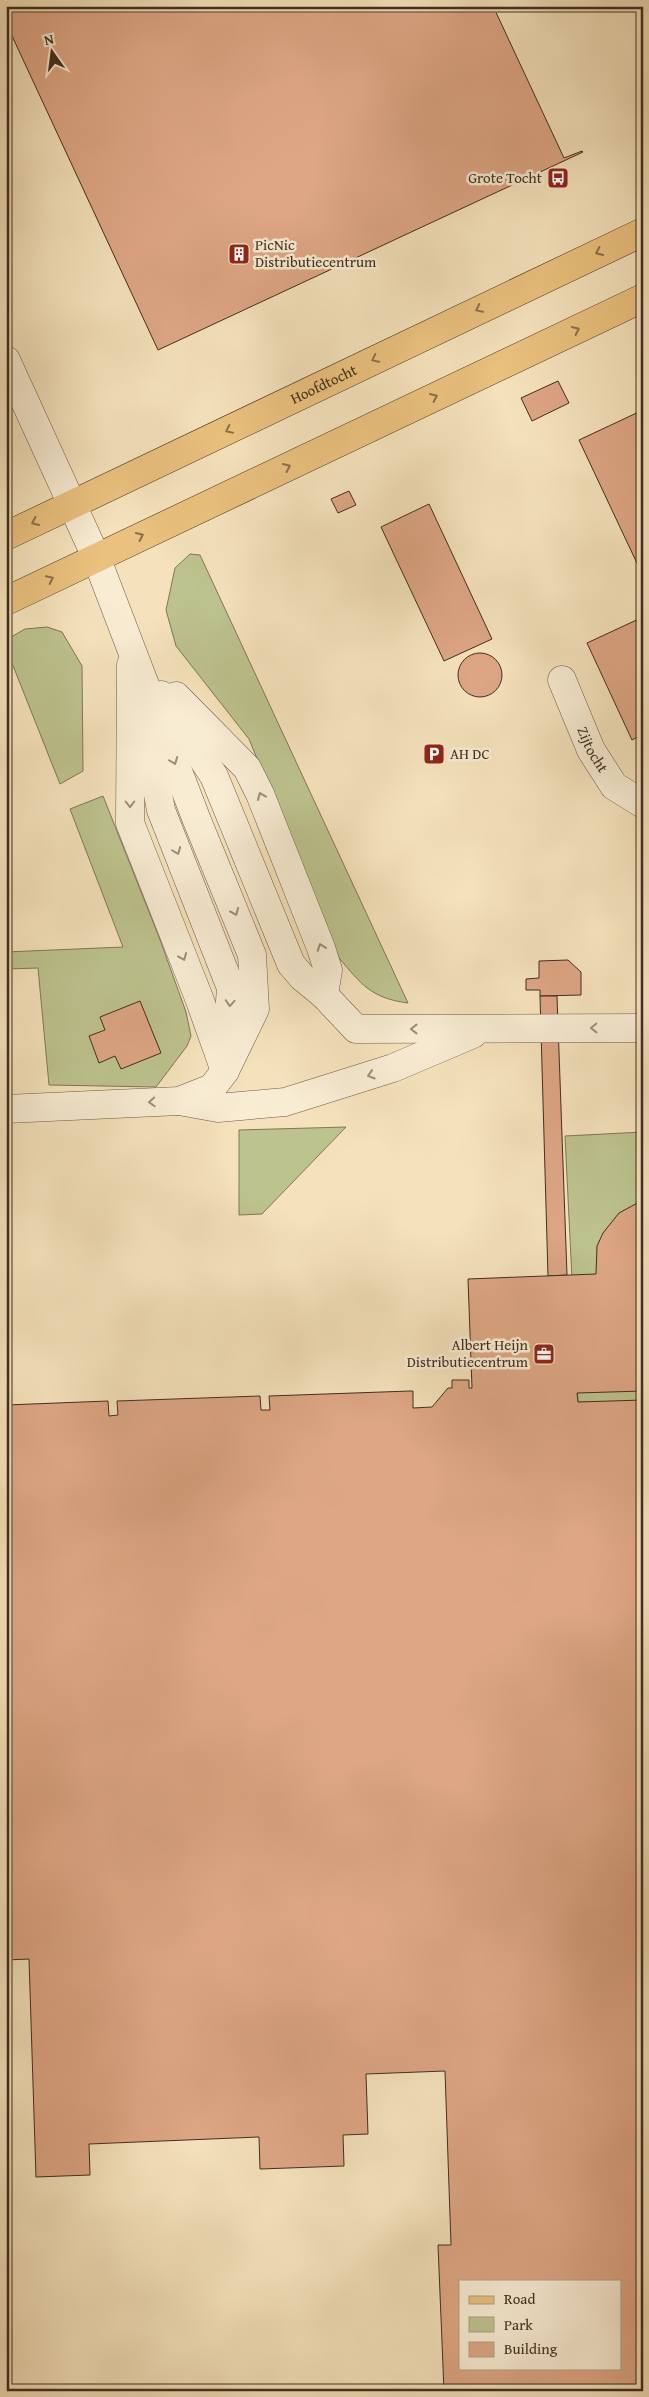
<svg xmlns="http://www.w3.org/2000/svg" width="649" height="2397" viewBox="0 0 649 2397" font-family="'Gentium Book Plus',serif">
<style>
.green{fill:#bdc38f;stroke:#7e7857}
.building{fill:#dea685;stroke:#402e1f;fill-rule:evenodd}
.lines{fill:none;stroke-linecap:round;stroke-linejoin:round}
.minor-casing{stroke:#6d5b46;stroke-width:29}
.major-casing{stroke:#402e1f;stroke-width:29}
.minor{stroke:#f8ecd3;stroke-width:28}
.major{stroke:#eac17e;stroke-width:28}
.oneway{stroke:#8c704a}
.oneway2{stroke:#9c8d79}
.labels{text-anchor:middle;stroke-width:5;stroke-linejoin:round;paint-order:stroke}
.poi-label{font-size:15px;fill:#402e1f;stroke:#f8ecd3;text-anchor:end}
.street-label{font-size:15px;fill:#402e1f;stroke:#f8ecd3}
</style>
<rect width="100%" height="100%" fill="#f5e2bc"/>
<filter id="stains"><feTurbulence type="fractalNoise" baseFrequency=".004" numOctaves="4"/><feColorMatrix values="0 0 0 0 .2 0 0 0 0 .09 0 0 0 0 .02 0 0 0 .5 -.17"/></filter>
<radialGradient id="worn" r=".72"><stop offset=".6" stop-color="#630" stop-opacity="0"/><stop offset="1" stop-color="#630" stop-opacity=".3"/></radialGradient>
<!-- green -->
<g class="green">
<path d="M190,554l10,1 208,448c-37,-5 -46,-18 -69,-45l-90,-219 -73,-93 -10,-36 9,-42z"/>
<path d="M47,627l15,5 20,34 1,105 -23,13 -54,-136v-8l19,-11z"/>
<path d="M103,796l56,141 27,75 5,24 -4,10 -31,41 -107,-2 -11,-117 -32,1v-17l117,-5 -53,-138z"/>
<path d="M346,1127l-84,87 -23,1v-85z"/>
<path d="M643,1132v270h-65l-13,-266z"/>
</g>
<!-- building -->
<g class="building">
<path d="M6,6h487l71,152 18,-7 1,1 -425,198 -152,-327z"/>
<path d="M558,381l11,22 -37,18 -11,-23z"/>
<path d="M643,410v166l-64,-136z"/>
<path d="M349,491l7,14 -18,8 -7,-14z"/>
<path d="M429,504l63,135 -48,22 -63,-134z"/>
<path d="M643,617v117l-11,6 -45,-97z"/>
<circle cx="480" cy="675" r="22"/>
<path d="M568,960l13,12v23l-41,1v-6h-14v-11l13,-1v-17z"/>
<path d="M540,996h17l10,279 -19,1z"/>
<path d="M140,1001l21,52 -40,16 -6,-13 -16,7 -10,-27 16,-6 -5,-13z"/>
<path d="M643,1200v191l-66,2 1,9 65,-2v991h-199l-6,-146h13l-6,-174 -79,3 2,60 -25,1 1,31 -84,3 -1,-32 -170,7 1,31 -54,2 -7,-218 -23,1v-555l102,-4 1,15 9,-1 -1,-14 143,-5 1,14h9l-1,-14 141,-5h3v17l19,-1 16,-19h4v-8h17v8h3l-4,-109 128,-5 1,-28 6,-13 16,-20zM460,2281h160v87h-160z"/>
</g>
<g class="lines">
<!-- minor casing -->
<g class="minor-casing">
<g id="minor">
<path d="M6,360l90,197 100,261 56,137 3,54 -30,62 -13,17 -33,13 -173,8"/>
<path d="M131,665l-1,158 69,175 26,73"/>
<path id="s1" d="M562,680l29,70 23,36 29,18"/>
<path d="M161,695l53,81 77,188 11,13 22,18 32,34 287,-1"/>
<path d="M176,696l71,72 13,26 61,154 7,22 -4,25"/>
<path d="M143,716l18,94 70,178 -5,67"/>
<path d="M179,1101l39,7 67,-6 108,-34 80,-34"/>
</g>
</g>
<!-- major casing -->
<g class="major-casing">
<g id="major">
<path id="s2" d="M6,536l637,-304"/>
<path d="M6,601l637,-303"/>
</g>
</g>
<!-- minor -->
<use href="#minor" class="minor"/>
<!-- major -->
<use href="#major" class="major"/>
</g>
<!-- one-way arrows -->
<defs><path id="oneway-chevron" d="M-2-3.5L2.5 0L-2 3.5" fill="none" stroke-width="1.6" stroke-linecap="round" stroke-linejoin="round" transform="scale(1.25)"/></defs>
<g class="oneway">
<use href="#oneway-chevron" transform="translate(599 252) rotate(155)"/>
<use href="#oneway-chevron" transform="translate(479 309) rotate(154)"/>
<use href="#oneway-chevron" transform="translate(576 330) rotate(-25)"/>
<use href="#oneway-chevron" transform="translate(375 359) rotate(154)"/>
<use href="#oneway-chevron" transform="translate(434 397) rotate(-25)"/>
<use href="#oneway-chevron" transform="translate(229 430) rotate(154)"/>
<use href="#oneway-chevron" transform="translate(287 467) rotate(-25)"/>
<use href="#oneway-chevron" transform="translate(35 522) rotate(155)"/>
<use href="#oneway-chevron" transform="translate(140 536) rotate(-25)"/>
<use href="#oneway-chevron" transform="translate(50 579) rotate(-26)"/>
</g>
<g class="oneway2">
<use href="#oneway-chevron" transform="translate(174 761) rotate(69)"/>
<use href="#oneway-chevron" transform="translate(261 796) rotate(-113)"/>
<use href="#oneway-chevron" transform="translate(130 804) rotate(90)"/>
<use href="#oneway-chevron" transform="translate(177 851) rotate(69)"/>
<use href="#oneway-chevron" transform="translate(235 912) rotate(68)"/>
<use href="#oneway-chevron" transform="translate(321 947) rotate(-110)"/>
<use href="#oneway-chevron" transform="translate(183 957) rotate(68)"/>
<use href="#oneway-chevron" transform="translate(230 1003) rotate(94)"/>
<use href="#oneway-chevron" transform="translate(594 1028) rotate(179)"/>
<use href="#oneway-chevron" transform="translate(414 1029) rotate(-180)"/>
<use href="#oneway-chevron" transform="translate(371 1075) rotate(163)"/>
<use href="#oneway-chevron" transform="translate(152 1102) rotate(177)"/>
</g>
<!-- icons -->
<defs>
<g id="bus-square" transform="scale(1.125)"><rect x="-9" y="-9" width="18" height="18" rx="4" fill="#8f2418" stroke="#f8ecd3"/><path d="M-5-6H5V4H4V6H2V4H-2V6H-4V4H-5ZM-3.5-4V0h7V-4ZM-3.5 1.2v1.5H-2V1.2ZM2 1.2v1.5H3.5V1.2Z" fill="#fff"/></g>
<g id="building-square" transform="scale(1.125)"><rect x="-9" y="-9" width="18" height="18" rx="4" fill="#8f2418" stroke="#f8ecd3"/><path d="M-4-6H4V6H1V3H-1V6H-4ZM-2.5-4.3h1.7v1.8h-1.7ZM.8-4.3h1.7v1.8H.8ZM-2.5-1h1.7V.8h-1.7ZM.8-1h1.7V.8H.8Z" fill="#fff"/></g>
<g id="parking-square" transform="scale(1.125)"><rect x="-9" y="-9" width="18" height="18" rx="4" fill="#8f2418" stroke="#f8ecd3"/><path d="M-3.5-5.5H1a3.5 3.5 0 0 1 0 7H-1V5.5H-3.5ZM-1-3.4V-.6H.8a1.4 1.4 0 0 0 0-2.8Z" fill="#fff"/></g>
<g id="office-square" transform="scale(1.125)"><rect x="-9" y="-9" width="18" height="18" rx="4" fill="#8f2418" stroke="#f8ecd3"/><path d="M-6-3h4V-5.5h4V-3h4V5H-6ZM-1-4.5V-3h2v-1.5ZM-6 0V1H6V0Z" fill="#fff"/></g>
</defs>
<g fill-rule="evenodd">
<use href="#bus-square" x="558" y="178"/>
<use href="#building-square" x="239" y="254"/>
<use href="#parking-square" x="434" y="754"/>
<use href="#office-square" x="544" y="1354"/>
</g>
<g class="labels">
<!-- poi labels -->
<g class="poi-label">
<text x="542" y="183">Grote Tocht</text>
<text x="255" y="250" text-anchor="start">PicNic<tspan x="255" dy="17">Distributiecentrum</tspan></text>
<text x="450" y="759" text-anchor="start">AH DC</text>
<text x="528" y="1350">Albert Heijn<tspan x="528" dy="17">Distributiecentrum</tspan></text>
</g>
<!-- street labels -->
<g class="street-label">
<text dy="5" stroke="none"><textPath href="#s2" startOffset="352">Hoofdtocht</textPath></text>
<text dy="5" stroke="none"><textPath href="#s1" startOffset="76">Zijtocht</textPath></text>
</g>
</g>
<!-- margin -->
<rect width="649" height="2397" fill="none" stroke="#f5e2bc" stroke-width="25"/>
<rect x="8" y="8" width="634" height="2382" fill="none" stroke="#402e1f" stroke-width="2.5"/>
<rect x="12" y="12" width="624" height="2372" fill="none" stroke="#402e1f"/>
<!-- legend -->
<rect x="459" y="2280" width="162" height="90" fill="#f8ecd3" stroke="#aea08b"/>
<rect x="469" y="2296" width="25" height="8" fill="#eac17e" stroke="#aea08b"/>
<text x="504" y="2304" font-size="15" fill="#402e1f">Road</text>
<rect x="469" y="2317" width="25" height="15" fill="#bdc38f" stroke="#aea08b"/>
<text x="504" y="2330" font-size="15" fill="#402e1f">Park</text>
<rect x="469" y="2342" width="25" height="15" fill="#dea685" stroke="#aea08b"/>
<text x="504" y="2354" font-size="15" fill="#402e1f">Building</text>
<!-- north arrow -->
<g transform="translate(52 52) rotate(346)" stroke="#f8ecd3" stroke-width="4" paint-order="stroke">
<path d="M0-4L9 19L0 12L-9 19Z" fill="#402e1f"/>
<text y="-8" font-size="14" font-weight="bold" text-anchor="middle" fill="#402e1f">N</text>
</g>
<rect width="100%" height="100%" filter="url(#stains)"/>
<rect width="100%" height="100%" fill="url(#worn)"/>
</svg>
